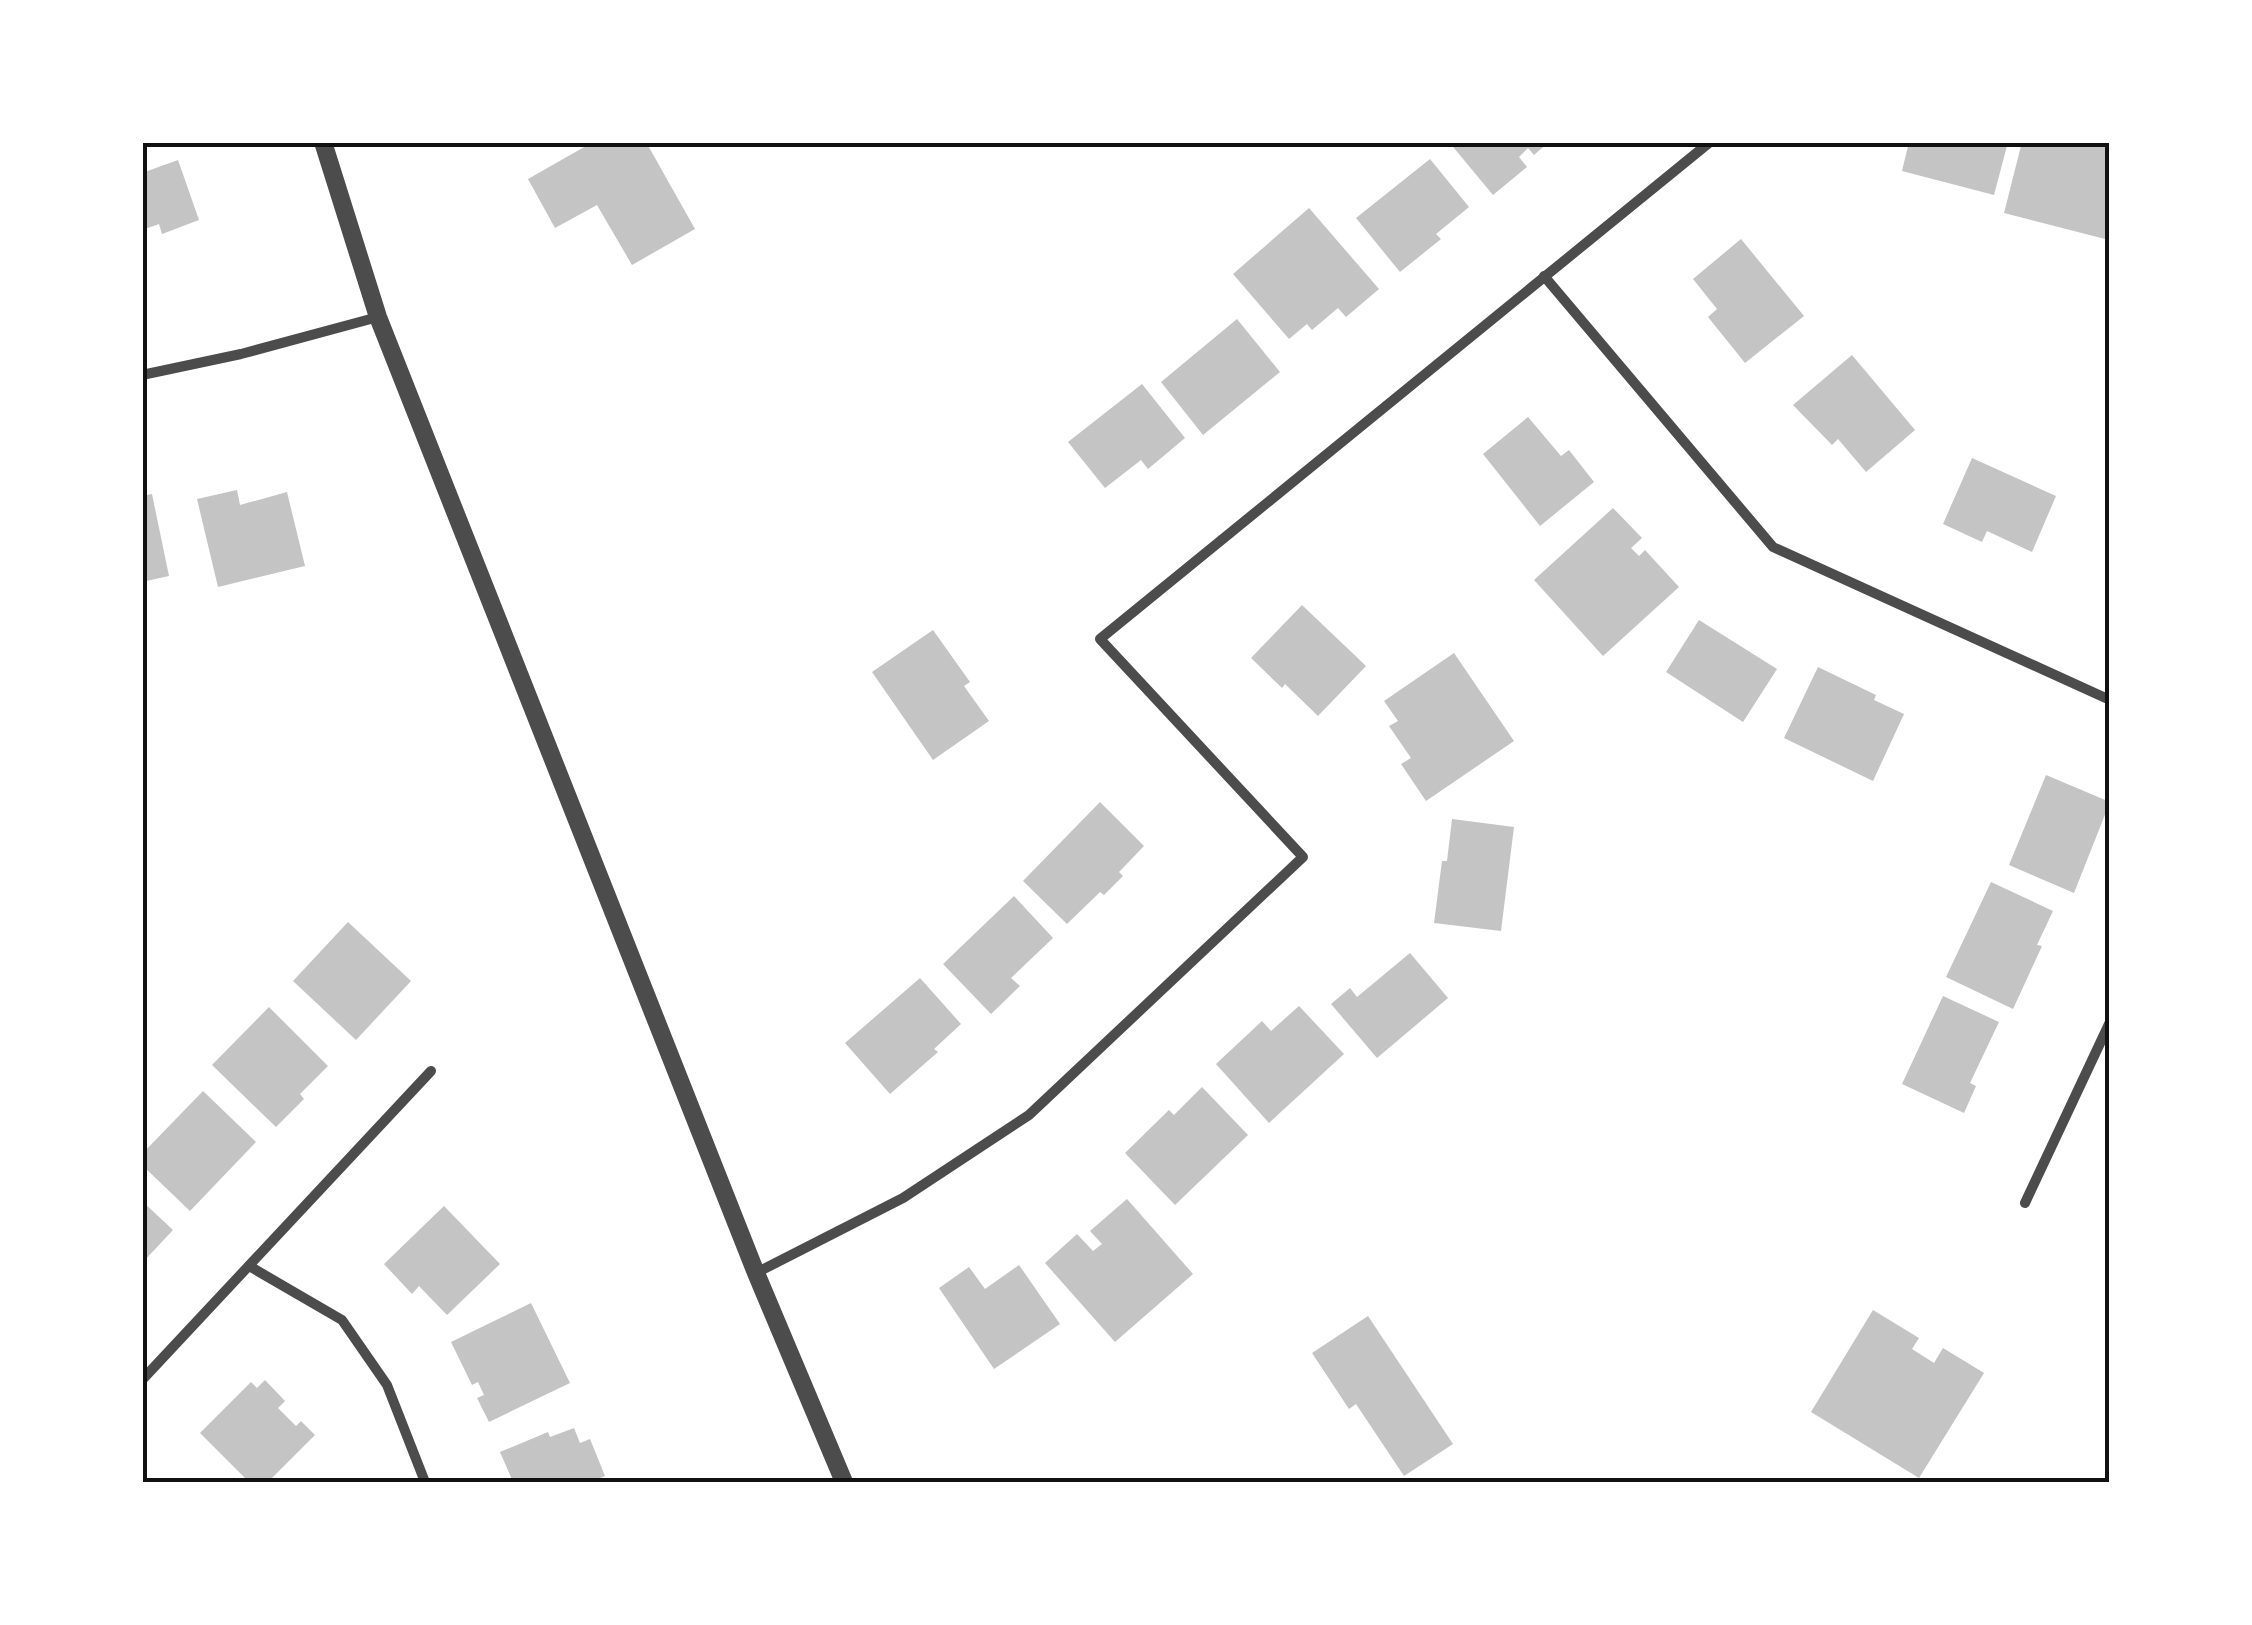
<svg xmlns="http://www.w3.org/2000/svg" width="2252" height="1625" viewBox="0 0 2252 1625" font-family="Signika,sans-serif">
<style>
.building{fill:#c4c4c4}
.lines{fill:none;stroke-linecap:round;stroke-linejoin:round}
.minor{stroke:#4c4c4c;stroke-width:10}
.tertiary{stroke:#4c4c4c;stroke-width:18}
.neatline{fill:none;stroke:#111;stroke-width:4}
</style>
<rect width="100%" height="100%" fill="#fff"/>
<!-- building -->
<g class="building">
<path d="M593,142h53l49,87 -63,36 -35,-60 -42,23 -27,-49z"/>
<path d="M1449,142h100l-15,13 -6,-7 -9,9 8,10 -34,28z"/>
<path d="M1909,142h99l-14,53 -92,-24z"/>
<path d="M2022,142h88v78l-5,19 -101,-26z"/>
<path d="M1430,159l39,48 -33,27 5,5 -41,33 -44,-54z"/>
<path d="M178,160l21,60 -37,14 -3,-10 -17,6v-57z"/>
<path d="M1309,208l70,81 -33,28 -8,-9 -26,22 -5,-6 -18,15 -56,-65z"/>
<path d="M1741,239l63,77 -59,47 -37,-46 9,-8 -24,-30z"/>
<path d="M1237,319l43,53 -77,63 -42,-53z"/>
<path d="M1852,355l63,75 -49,42 -28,-33 -6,6 -39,-40z"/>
<path d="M1142,384l43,54 -37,31 -7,-9 -36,28 -37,-46z"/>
<path d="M1528,417l33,39 8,-6 25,32 -54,44 -57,-72z"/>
<path d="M1972,458l84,38 -24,56 -45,-21 -5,11 -39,-18z"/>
<path d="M237,490l3,15 47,-13 18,74 -87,21 -21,-88z"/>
<path d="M152,494l17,82 -27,6v-86z"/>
<path d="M1613,508l29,30 -11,10 8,8 6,-6 34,37 -76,69 -69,-76z"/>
<path d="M1302,605l64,61 -48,50 -33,-32 -3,4 -31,-30z"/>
<path d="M1699,620l78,49 -34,53 -77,-50z"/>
<path d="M933,630l37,52 -6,4 25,35 -56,39 -61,-88z"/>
<path d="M1454,653l60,88 -88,60 -25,-37 10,-6 -22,-32 9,-5 -14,-20z"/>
<path d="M1818,667l58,28 -2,5 30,14 -31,67 -89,-43z"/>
<path d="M2046,775l64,27 -36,91 -65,-28z"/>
<path d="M1100,802l44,44 -25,26 4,4 -19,19 -4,-3 -33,32 -44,-43z"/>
<path d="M1452,819l62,8 -13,104 -67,-8 8,-62h5z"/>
<path d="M1991,882l62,29 -16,34 5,1 -29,63 -67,-32z"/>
<path d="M1014,896l39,42 -42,40 9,8 -29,28 -48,-50z"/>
<path d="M348,922l63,59 -55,59 -63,-59z"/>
<path d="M1410,953l38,45 -71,60 -46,-54 19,-16 7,9z"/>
<path d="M920,978l41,46 -27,25 4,3 -48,42 -45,-51z"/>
<path d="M1943,996l56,26 -29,61 6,3 -12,27 -62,-29z"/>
<path d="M1299,1006l45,48 -75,69 -53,-59 46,-43 9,10z"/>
<path d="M269,1007l59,59 -28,28 4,5 -28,28 -64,-62z"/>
<path d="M1202,1087l46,48 -73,70 -50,-52 44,-43 5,5z"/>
<path d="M203,1091l53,51 -66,69 -48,-46v-11z"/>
<path d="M1127,1199l66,75 -78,68 -70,-79 32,-29 16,17 9,-7 -12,-13z"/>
<path d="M142,1201l31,29 -30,32 4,4 -5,5z"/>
<path d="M444,1206l56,58 -53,51 -28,-29 -7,8 -28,-30z"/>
<path d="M1019,1265l41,59 -66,45 -55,-81 30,-21 16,22z"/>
<path d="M531,1303l39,80 -81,39 -12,-24 7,-3 -6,-13 -6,3 -21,-43z"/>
<path d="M1873,1310l46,28 -7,11 22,14 9,-15 41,25 -65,105 -108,-66z"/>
<path d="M1368,1316l85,128 -49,32 -48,-72 -7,5 -37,-56z"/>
<path d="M265,1380l20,21 -7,7 18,18 5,-5 14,14 -47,47h-19l-49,-49 51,-51 6,6z"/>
<path d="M574,1428l6,15 10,-4 15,37 -10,4 1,2h-83l-13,-30 48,-20 2,5z"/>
</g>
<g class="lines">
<!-- minor -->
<g class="minor">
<path d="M1544,276l229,271 337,153"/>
<path d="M142,375l99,-21 137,-37"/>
<path d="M2025,1203l85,-181"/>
<path d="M249,1266l93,54 45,65 38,97"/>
<path d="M756,1273l147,-75 126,-83 274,-258 -203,-218 610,-497"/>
<path d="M142,1380l289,-309"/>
</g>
<!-- tertiary -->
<path class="tertiary" d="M323,142l55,175 378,956 88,209"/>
</g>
<!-- border -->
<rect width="2252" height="1625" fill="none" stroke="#ffffff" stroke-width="290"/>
<rect x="145" y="145" width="1962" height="1335" class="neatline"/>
</svg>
